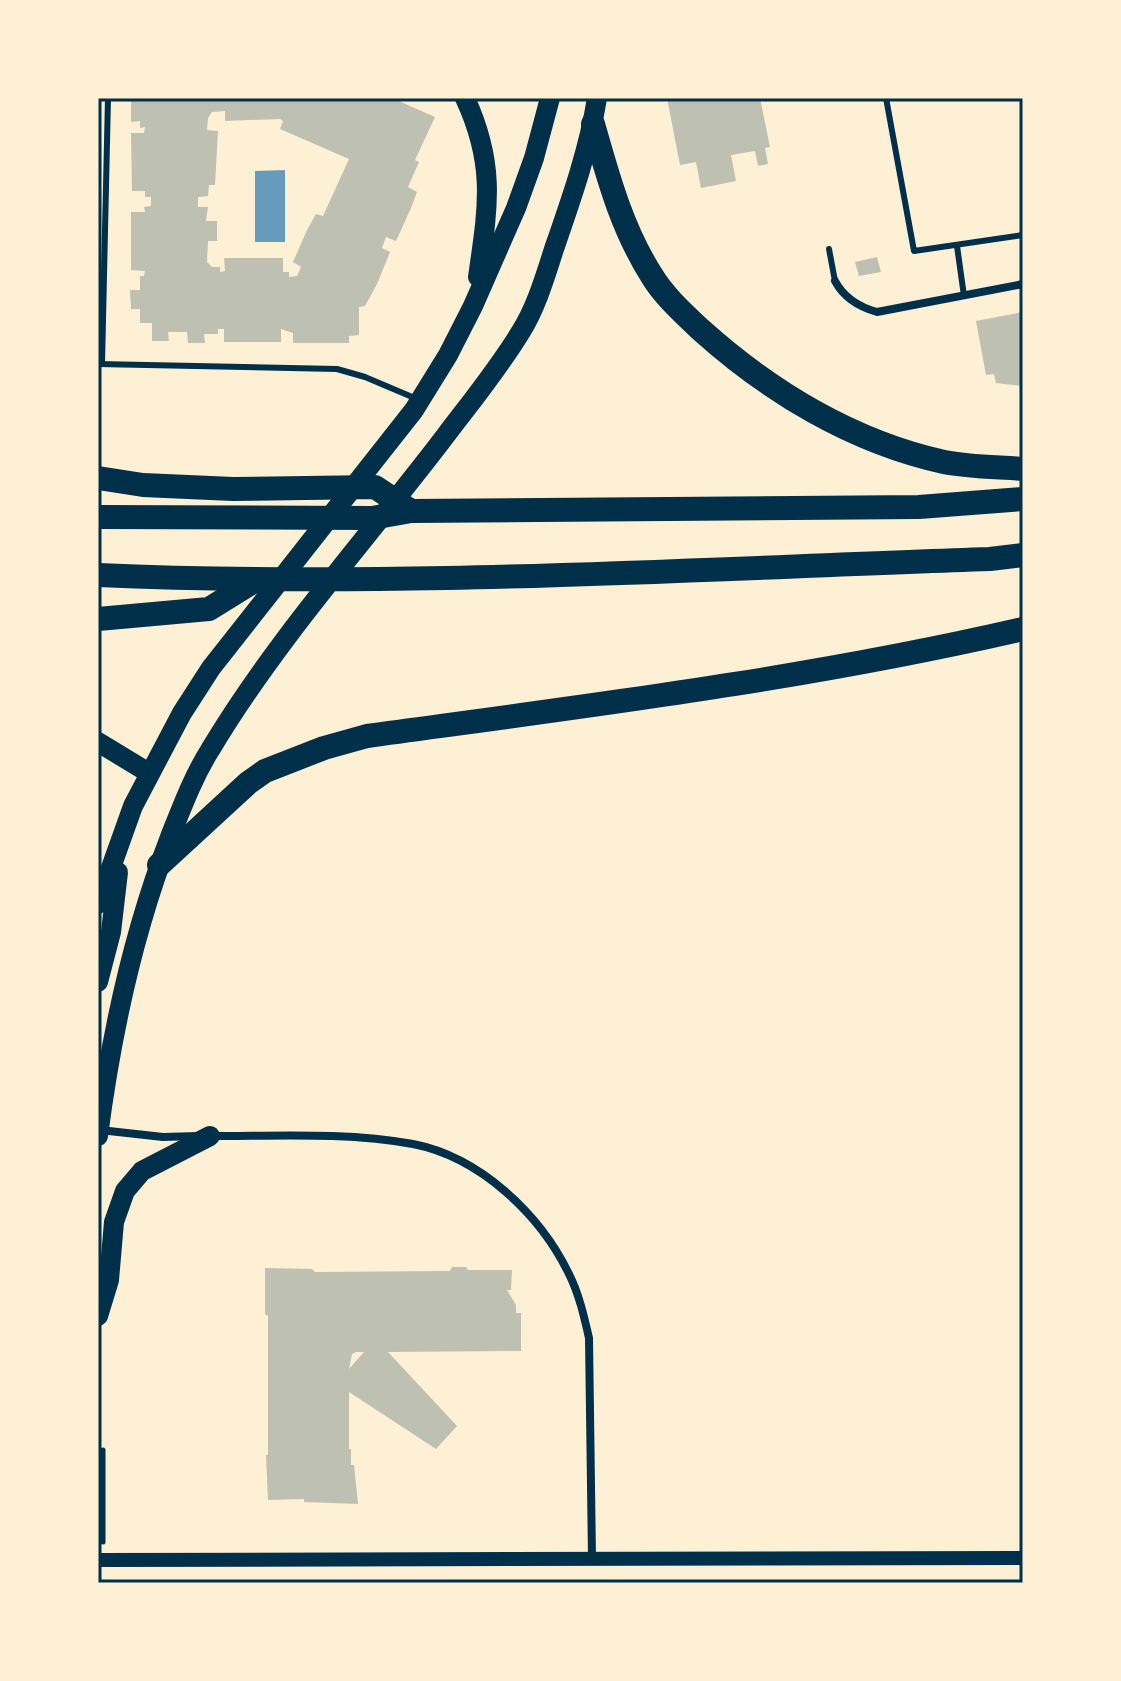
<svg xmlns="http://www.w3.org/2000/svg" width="1121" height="1681" viewBox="0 0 1121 1681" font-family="Cabin,sans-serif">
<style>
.water{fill:#669bbc}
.building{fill:#bec0b2;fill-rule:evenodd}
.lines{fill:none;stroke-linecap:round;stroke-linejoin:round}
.path{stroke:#003049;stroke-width:5}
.service{stroke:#003049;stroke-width:6}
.minor{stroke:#003049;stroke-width:8}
.tertiary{stroke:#003049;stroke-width:14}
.primary{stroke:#003049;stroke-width:20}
.motorway{stroke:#003049;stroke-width:24}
.neatline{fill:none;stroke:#003049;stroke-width:3}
</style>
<rect width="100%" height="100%" fill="#fdf0d5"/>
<!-- water -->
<path class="water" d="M285,170v72h-30v-71z"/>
<!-- building -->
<g class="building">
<path d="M131,98h261l43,19 -20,43 4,2 -11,25 9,5 -6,16 -15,33 -10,-4 -4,11 8,4 -13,32 -12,22 -6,1v28l-10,1v7h-56v-10l-12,-4v13h-57v-13h-6v5h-14l1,9h-17l-1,-11h-19l1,9h-17v-18h-12v-14h-9l-1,-19h10v-14h4l1,-5 -14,-1v-58h14l-1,-5 7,-1v-9h-6v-6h-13l-1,-58h13l1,-6 -5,1v-7l-9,1zM225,111v10l55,-2 3,2 -3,8 69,30 -26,57 -7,-2 -9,16 -14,32 8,5 -4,9 -8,1v-5h-6v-14h-59l1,13 -5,1v-5h-8l-5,-5 1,-21h9v-20h-11l2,-14h-10v-10l10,-1 1,-11h6l3,-54 -11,-1 1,-12 4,-6z"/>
<path d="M667,98h93l10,49 -5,1 3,16 -10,2 -3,-15 -24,4 5,26 -35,7 -5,-26 -16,3z"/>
<path d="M877,257l4,15 -22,4 -4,-14z"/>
<path d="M1023,312v74l-27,-3 -2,-9 -8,1 -10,-54z"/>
<path d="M452,1267h14l2,3h44l-1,20h-4l9,15v8h5v38l-133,1 69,74 -21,23 -87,-57v57h2v16h3l4,39 -54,-2v-3l-36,1 -2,-45h2v-139l-3,-2v-46l47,1 3,3 135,-1zM356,1352h8l-15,17 3,-15z"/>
</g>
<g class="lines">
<!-- path -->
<path class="path" d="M103,1542v-92"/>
<!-- service -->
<g class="service">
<path d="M886,98l28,153 109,-16"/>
<path d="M957,246l7,50"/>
<path d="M829,249l6,32"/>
<path d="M98,364l239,5 28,8 52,22"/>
<path d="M102,364l6,-266"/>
</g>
<!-- minor -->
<g class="minor">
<path d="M835,281c9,17 24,26 42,31l146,-28"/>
<path d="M100,1130l63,7 35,-1"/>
<path d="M211,1136c67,0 136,-4 202,8 67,13 127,70 156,130 10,20 15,42 20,64l3,221"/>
</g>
<!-- tertiary -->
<path class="tertiary" d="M98,1560l925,-2"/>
<!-- primary -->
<g class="primary">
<path d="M465,98c31,67 23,109 13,179"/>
<path d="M98,742l51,31"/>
<path d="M98,904l35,-98 49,-93 29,-45 203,-258 34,-55 25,-49 43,-98 18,-50 16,-60"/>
<path d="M98,982l13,-50 7,-60"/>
<path d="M98,1136c13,-101 35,-203 72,-299 12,-30 23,-60 40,-87 67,-112 157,-211 236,-315 25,-33 52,-66 74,-102 16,-25 25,-56 34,-84 17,-49 35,-100 43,-151"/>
<path d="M98,1316l11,-36 5,-58 11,-31 17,-20 68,-35"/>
</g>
<!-- motorway -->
<g class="motorway">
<path d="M593,124c15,53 29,105 59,152 12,20 32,38 49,54 69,62 152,112 243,132 25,5 53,5 79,7"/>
<path d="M98,478l45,7 90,4 142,-2 36,24"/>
<path d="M98,517l274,1 39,-7 508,-4 104,-8"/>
<path d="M98,575c297,13 595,-6 892,-16l33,-4"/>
<path d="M98,619l111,-10 47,-29"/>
<path d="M159,865l89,-82 17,-12 59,-23 43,-12c220,-30 440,-57 656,-107"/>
</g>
</g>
<!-- border -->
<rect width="1121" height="1681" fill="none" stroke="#fdf0d5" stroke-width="200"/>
<rect x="100" y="100" width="921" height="1481" class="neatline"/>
</svg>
